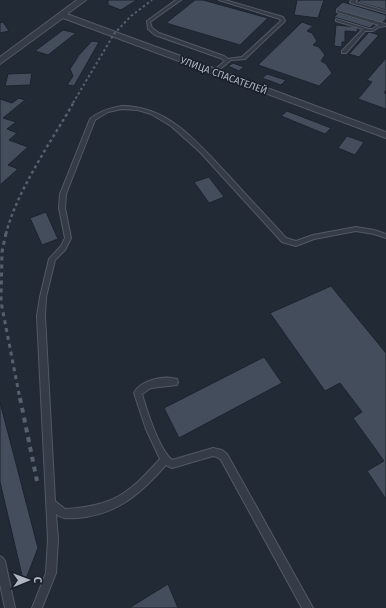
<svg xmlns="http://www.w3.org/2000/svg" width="386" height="608" viewBox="0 0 386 608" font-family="'Fira Sans',sans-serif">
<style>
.building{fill:#434d5b;stroke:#1c232e}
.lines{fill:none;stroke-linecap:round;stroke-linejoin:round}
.lane-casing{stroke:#525a65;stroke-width:2}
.street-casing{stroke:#525a65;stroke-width:2}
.lane{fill:#353c47;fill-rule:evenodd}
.street{fill:#353c47;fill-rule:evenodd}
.rail-far3{stroke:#57606e;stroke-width:2;stroke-dasharray:2.5 2.5;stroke-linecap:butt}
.rail-far2{stroke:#57606e;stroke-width:2.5;stroke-dasharray:3 3;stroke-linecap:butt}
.rail-far1{stroke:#57606e;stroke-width:3;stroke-dasharray:4 4;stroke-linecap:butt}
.rail{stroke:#57606e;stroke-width:4;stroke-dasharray:5 5;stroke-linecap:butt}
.labels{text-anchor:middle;stroke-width:3.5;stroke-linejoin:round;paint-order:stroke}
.far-street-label{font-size:10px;fill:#afb7c3;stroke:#1a212b}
</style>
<rect width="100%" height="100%" fill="#222a36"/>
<!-- building -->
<g class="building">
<path d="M108,0h29l-16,10 -13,-5z"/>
<path d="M195,0h8l65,18 -28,27 -74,-22z"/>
<path d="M297,0h27l-6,18 -24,-3z"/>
<path d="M360,0h26v10l-28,-8z"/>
<path d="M343,2l43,13v4l-4,4 -47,-14z"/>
<path d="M338,13l36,11 -4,4 -36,-11z"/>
<path d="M3,22l6,9 -9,2v-10z"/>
<path d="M302,22l11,4 -6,5 5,2 5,8 -4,4 6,2 6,8 -4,6 5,3 6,9 -13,13 -61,-21z"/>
<path d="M336,25l22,2 -1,5 -12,-1v11h-3v5l-8,-1z"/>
<path d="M63,30l13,3 -28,22 -13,-4z"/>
<path d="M369,32l10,3 -20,22 -10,-3z"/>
<path d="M92,41l7,1 -25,44 -7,-1 6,-9 -3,-7 9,-14z"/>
<path d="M386,58v32l-2,3h2v16l-28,-10 14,-17 -5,-2z"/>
<path d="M233,63l11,4 -5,4 -11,-5z"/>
<path d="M32,73l-2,12 -25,1 3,-12z"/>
<path d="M267,74l19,6 -5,5 -19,-7z"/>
<path d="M19,98l6,2 -22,18 13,4 -9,7 10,4 -8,7 19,7 -20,18 10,4 -18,16v-86l12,4z"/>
<path d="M287,111l44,17 -6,6 -44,-18z"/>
<path d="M347,136l17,6 -9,13 -17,-7z"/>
<path d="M209,177l15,20 -15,6 -15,-21z"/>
<path d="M46,212l12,27 -16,6 -12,-27z"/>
<path d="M331,286l55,67v146l-19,-28 17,-10 -31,-43 9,-6 -22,-29 -15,8 -55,-78z"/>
<path d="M264,357l18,26 -103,55 -15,-30z"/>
<path d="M0,402l38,146 -14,36 -24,-102z"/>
<path d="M168,584l10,24h-49z"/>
</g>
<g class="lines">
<!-- lane casing -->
<g class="lane-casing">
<g id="lane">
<path d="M176,0h5l-31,22 2,6 7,5 65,23 4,3 14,-2 39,-36 -1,-2 -61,-19h6l58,17 2,4 -40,38 -14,1 -16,13 -2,-1v-1l12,-10 -5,-3 -65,-23 -7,-6 -1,-8z"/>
<path d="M352,0h5l-2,2 31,9v2l-35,-10 -1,-1z"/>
<path d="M337,10l49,14v2l-7,1 -6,4h-8l-19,22h-4v-2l21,-22 -27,-8v-2l33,10h3l7,-4 -42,-13z"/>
<path d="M122,106c47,0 76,37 106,69 19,21 39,42 58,63l10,3 17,-6 43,-8 18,3 12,4v4l-12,-4 -18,-3 -42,8 -18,7 -14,-4 -82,-90 -29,-26 -20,-12 -13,-4 -16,-1 -14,3 -13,8 -29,74 -1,14 6,30 -6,12 -10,10 -9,37 -1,19 10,185 10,8c49,-3 63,-15 95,-50l-14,-30 -12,-36c6,-13 30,-18 43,-14l1,3 -1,3 -26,3 -9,6c5,17 17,55 30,66l41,-12 9,2 5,4 86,154h-11l-81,-148 -4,-3 -4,-1 -41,12 -6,-3c-26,29 -49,50 -89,53 -8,0 -14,2 -21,-4l2,25 -2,34 -14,35h-10l14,-35 2,-34 -11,-223 3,-19 9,-38 12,-13 4,-8 -6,-30 1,-14 30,-75c9,-8 20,-11 32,-13z"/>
<path d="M0,556l3,2 2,3 10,47h-10l-5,-24z"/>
</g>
</g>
<!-- street casing -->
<g class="street-casing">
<path id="street" d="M77,0h9l-19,14 319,118v6l-323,-120 -63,46v-7z"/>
</g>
<!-- lane -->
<use href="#lane" class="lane"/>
<!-- street -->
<use href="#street" class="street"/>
<!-- rail-far3 -->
<path class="rail-far3" d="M73,103l41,-69 17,-18 21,-16"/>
<!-- rail-far2 -->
<path class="rail-far2" d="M6,234c10,-42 46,-94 68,-132"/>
<!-- rail-far1 -->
<path class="rail-far1" d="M6,233l-4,19 -1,50 19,97"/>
<!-- rail -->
<path class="rail" d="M20,398l17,83"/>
</g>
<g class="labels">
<!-- far-street labels -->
<g class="far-street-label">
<text transform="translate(224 75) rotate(20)" y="4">УЛИЦА СПАСАТЕЛЕЙ</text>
</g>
</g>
<!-- north arrow -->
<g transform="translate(28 580) rotate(89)" stroke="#1a212b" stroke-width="3" paint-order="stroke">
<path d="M0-3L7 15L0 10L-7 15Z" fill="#afb7c3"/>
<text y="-6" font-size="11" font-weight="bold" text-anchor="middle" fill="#afb7c3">С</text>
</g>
</svg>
